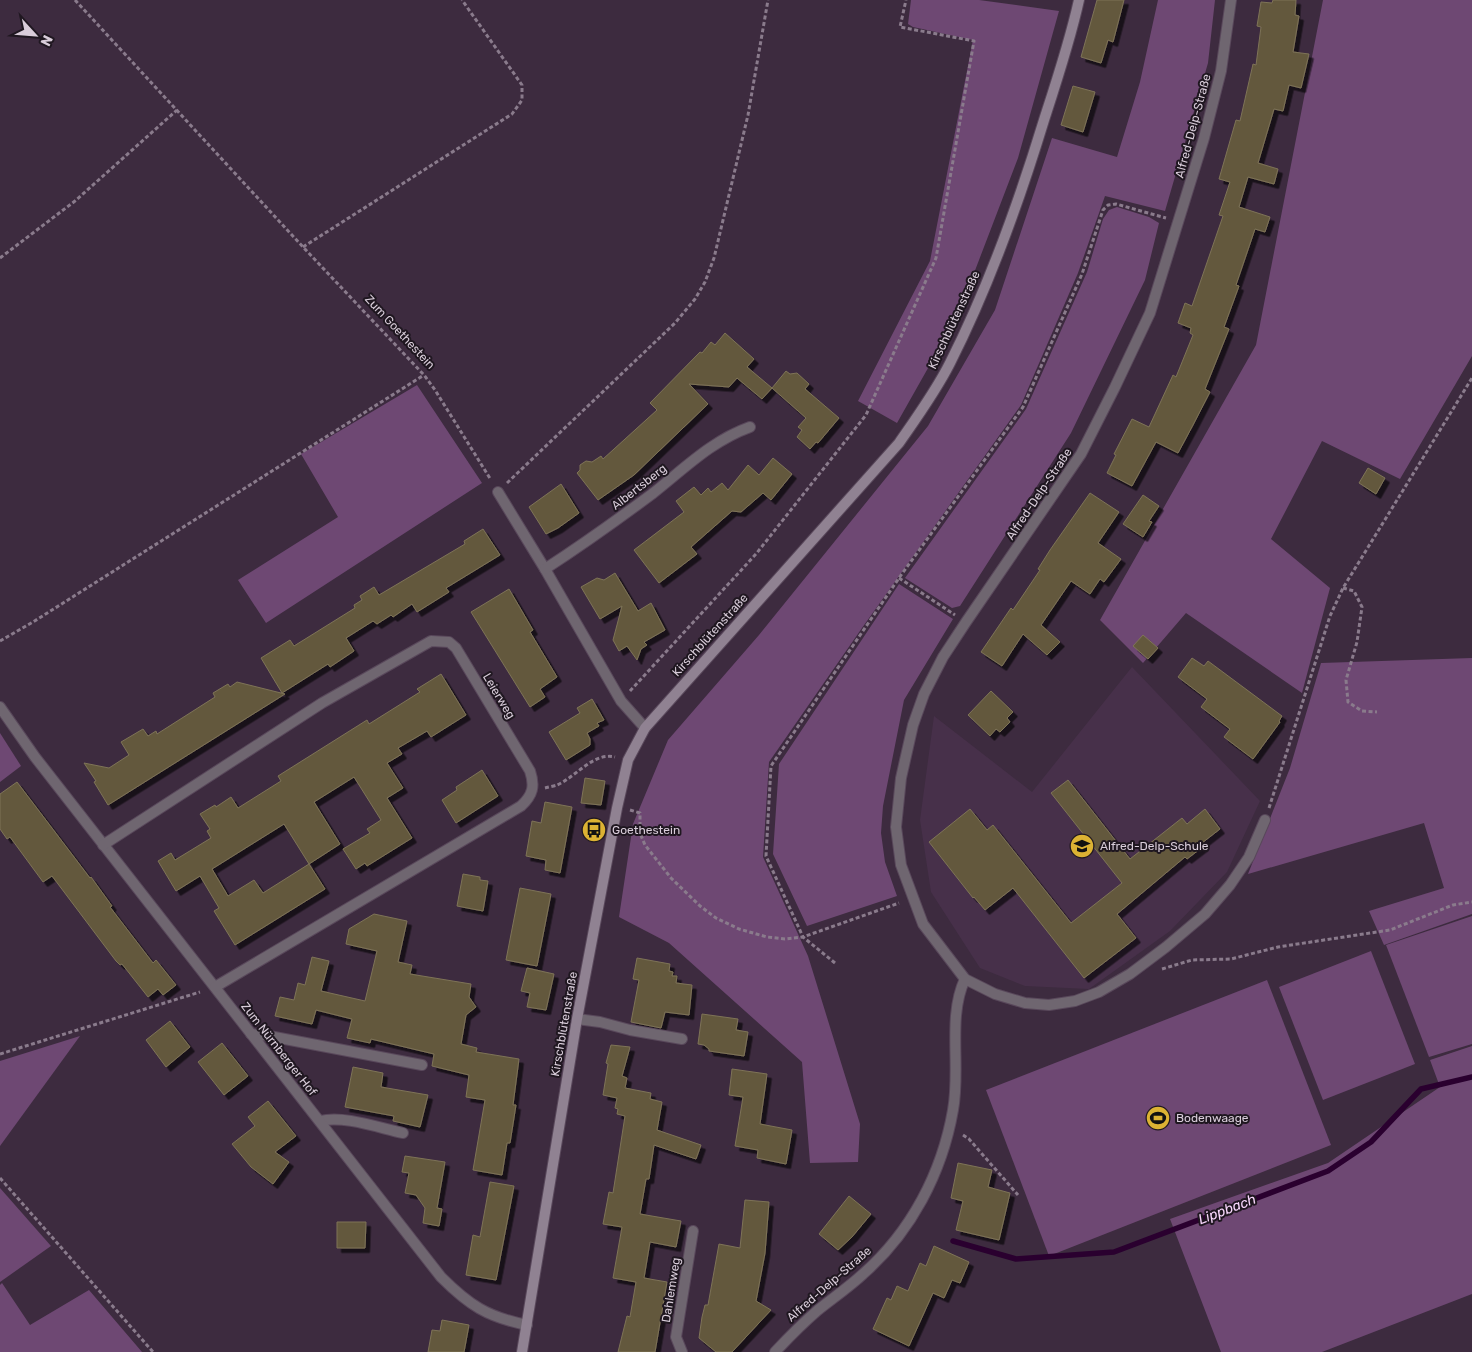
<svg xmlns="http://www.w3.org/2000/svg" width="1472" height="1352" viewBox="0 0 1472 1352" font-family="Rubik,sans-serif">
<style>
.built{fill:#47304a}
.green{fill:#6e4873}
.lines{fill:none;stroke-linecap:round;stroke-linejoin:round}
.stream{stroke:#2a002f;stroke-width:5.5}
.building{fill:#63593e;stroke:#7e7357;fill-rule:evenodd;filter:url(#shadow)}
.lane-casing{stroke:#59485b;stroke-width:12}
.street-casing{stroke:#59485b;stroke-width:12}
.secondary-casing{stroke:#59485b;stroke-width:12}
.path{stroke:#8a7b8c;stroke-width:3;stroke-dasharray:4 2.5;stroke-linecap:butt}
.lane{stroke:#6f6670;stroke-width:10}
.street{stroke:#6f6670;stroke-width:10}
.secondary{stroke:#908292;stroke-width:10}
.labels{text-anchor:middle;stroke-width:4;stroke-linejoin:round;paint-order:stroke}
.street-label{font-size:12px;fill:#d9cdda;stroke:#1f1720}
.poi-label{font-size:12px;fill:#d9cdda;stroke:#1f1720;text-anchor:start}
.water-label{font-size:14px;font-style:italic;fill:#f8d7fc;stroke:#1f1720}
</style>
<defs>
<filter id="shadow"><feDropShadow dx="4.5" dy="4.5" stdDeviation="0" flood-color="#0009"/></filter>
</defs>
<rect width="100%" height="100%" fill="#3d2b3f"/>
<!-- built -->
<path class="built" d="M1132,667l128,134 -33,71 -57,59 -81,58 -64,-3 -45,-18 -49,-76 -11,-72 14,-104 98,76z"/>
<!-- green -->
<g class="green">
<path d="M911,0h68l80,11 -41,147 -60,157 -61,108 -39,-22 72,-140 43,-221 -60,-13 -5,-3z"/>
<path d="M1158,0h57l-7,63 -43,148 -60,-15 -27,77 -57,132 -159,223 -93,134 -6,95 45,99 52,168 -2,38 -48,1 -8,-101 -133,-119 -50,-26 14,-93 35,-84 91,-105 169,-209 67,-116 57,-172 65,19 23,-75z"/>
<path d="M1323,0h149v356l-72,123 -78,-38 -51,98 59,49 -28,105 -116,-80 -43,50 -43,-43 156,-275z"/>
<path d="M1117,207l32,10 10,6 -14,57 -74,153 -111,173 -8,2 -47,-30 121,-169 61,-137 16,-53 6,-9z"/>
<path d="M417,385l65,98 -216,140 -28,-43 100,-63 -37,-63z"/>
<path d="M899,584l54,35 -49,81 -21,106 -2,27 4,29 12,34 -90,30 -34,-72 6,-90z"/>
<path d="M1472,658v256l-88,31 -15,-34 75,-23 -20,-65 -176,51 42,-106 31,-105z"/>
<path d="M0,733l21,33 -21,16z"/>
<path d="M1472,916v128l-43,13 -43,-112z"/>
<path d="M1371,951l44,113 -92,36 -44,-113z"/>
<path d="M1267,980l64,165 -282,111 -63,-166z"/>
<path d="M80,1036l-80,110v-85z"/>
<path d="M1472,1046v248l-150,58h-101l-51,-133 158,-56 112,-76 -10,-27z"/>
<path d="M0,1188l51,58 -51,36z"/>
<path d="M2,1283l28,42 59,-35 53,62h-142v-67z"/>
</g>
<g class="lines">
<!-- stream -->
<path class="stream" d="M953,1241l63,18 98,-7 214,-81 43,-29 50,-53 51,-12"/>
</g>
<!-- building -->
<g class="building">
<path d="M1097,0h27l-11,42 -5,-2 -7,23 -20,-6z"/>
<path d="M1273,0h23l-1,15 4,1 -6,36 16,2 -8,34 -12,-3 -6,26 -9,-2 -16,54 20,6 -4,15 -26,-7 -9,30 31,10 -5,15 -10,-3 -19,56 3,1 -15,41 5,2 -24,60 5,3 -17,33 -15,28 -22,-11 -24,44 -25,-13 9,-18 -2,-1 18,-35 17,8 24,-52 3,2 17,-42 -3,-2 1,-5 -13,-5 7,-20 7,3 31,-90 -4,-1 11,-33 -11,-3 17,-59 4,1 13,-57 3,1 5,-38 -4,-1 4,-24 11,1z"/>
<path d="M1073,86l22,6 -12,40 -22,-7z"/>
<path d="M725,333l29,26 -7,8 25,21 -10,11 -25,-21 -8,9 -40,-3 19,20 -74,71 -36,25 -21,-27 3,-3v-5l6,-4 6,1 9,-6 2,3 54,-49 -7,-7 50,-51 2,1 9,-11 4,3z"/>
<path d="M786,371l4,3 7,-1 12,11 -4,5 34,29 -21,25 -2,-1 -6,7 -13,-12 5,-7 -4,-3 8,-9 -34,-30z"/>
<path d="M773,458l19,16 -21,26 -8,-7 -22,19 -9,-1 -41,36 6,7 -38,29 -25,-33 50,-38 -8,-11 18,-14 7,8 7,-7 3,4 11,-9 6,7 20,-25 11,10z"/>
<path d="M1368,468l17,10 -9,16 -17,-11z"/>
<path d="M561,484l18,29 -21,15 -12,6 -17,-27z"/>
<path d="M1090,493l29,19 -21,31 23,16 -17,23 -4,-3 -10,15 -19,-13 -30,44 19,17 -13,13 -24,-21 -21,32 -21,-14 30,-44 2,2 27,-40 -2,-1 12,-19z"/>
<path d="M1143,495l16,11 -10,15 3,1 -9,15 -20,-13z"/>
<path d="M483,529l17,26 -54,33 3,4 -32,20 -5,-8 -19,13 -2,-2 -14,9 -4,-3 -27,17 8,13 -24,16 -2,-3 -46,29 -21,-35 29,-18 4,6 61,-38 -1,-3 8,-5 -2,-4 14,-9 5,8 86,-51 -1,-3z"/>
<path d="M615,573l23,38 13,-8 14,27 -21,12 3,3 -6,4 -4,11 -10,-14 -8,5 -6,-11 9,-34 -22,13 -19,-32 16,-9 7,2z"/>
<path d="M509,589l24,41 -3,2 27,45 -17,12 5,8 -15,10 -59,-95z"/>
<path d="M1143,635l15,13 -10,11 -15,-13z"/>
<path d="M1192,658l12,8 4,-5 74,55 -3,5 1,1 -27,37 -29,-22 6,-8 -29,-22 6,-8 -29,-22z"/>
<path d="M441,674l25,41 -35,22 -4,-6 -29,17 4,6 -15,9 16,25 -16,10 25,40 -45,28 -2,-3 -9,6 -13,-20 27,-16 -3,-4 14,-9 -27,-43 -40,25 26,42 -31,20 16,25 -90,56 -21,-34 5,-3 -19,-32 -24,15 -18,-30 13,-8 4,7 36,-22 -4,-7 3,-2 -10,-15 15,-9 1,2 15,-10 7,11 43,-27 -3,-5 89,-56 2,4 51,-32 -3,-3zM284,824l25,40 -46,29 -9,-13 -26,16 -16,-27z"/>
<path d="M237,682l48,12 -177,111 -14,-23 2,-1 -12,-18 25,5 20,-13 -8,-13 22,-13 5,7 8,-5 1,3 58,-37 -2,-4 15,-9 2,3z"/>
<path d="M991,691l22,21 -6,6 3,4 -10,10 -4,-3 -6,7 -22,-21z"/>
<path d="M592,699l12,21 -7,3 2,3 -12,7 3,6v6l-24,15 -17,-28 31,-19 -3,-5z"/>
<path d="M482,770l16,26 -42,27 -14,-23 15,-10 -1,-3z"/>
<path d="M585,778l20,3 -4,24 -20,-2z"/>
<path d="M1068,780l62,79 52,-41 5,6 18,-15 15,20 -18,14 2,3 -17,13 -2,-2 -68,57 19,24 -52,40 -71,-90 -28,22 -11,-13 -1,1 -44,-56 41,-33 17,21 6,-5 78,98 51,-40 -71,-90z"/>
<path d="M17,782l73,96 1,-1 21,29 -2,1 43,56 3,-3 20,25 -13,10 -5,-6 -10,8 -26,-33 -2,1 -4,-4 -64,-85 -9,6 -33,-45 -3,2 -7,-10v-35z"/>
<path d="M545,802l27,5 -12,66 -15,-3 1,-10 -20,-4 6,-35 9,2z"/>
<path d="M463,874l17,3v3l8,1 -5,30 -26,-5z"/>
<path d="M520,888l31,6 -14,72 -31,-6z"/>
<path d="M374,914l33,7 -9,41 14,3 -2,9 61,10 -2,13 7,10 -10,8 -5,29 16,4 -1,4 43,7 -6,46h3l-6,38h-3l-5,32 -29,-5 12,-70 -19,-3 3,-22 -37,-9 2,-12 -63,-15 -1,4 -23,-5 5,-19 -36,-9 -4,14 -37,-8 5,-19 14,3 4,-17 7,2 7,-28 17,4 -8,30 44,10 12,-50 -31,-7 3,-15z"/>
<path d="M637,958l33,6 -1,7 4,1 -1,4h5l-1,7 16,2 -3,30 -24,-3 -4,16 -30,-6 8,-42 -6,-1z"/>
<path d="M527,968l27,6 -8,36 -19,-3 3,-14 -9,-2z"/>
<path d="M702,1014l36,5 -2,11 12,2 -4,24 -35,-5v-2l-5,-4 -6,-1z"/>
<path d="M170,1021l20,26 -24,20 -20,-27z"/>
<path d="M222,1043l26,33 -24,19 -26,-33z"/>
<path d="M611,1045l19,2 -8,29 5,2 -2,10 26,5 -1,6 12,3 -5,28 44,15 -5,14 -42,-14 -5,34h-3l-6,35 41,7 -5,26 -26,-5 -6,36 23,4 -12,70h-37l9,-36 3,1 6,-35 -23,-4 9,-51 -19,-3 6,-32 4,1 12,-77 -8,-2 1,-5 -3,-1 2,-10 -14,-3 5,-31 -2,-1z"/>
<path d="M353,1067l30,6 -2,14 47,8 -8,32 -27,-6 1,-5 -49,-9z"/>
<path d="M732,1069l35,5 -7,50 32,6 -6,34 -29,-6 1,-8 -23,-4 8,-49 -14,-2z"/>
<path d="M268,1101l28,35 -21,16 14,10 -16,22 -22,-17 -19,-23 23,-18 -7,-9z"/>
<path d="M405,1156l40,6 -8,46 5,1 -3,17 -16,-3 2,-15 -9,-13 -11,-2 4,-20 -7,-1z"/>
<path d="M958,1163l34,7 -4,17 22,6 -11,47 -43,-10 7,-29 -12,-3z"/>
<path d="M490,1182l24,4 -18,94 -30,-5 7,-40 7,2z"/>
<path d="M849,1196l22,18 -19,23 -14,13 -19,-16z"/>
<path d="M745,1200l24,2 -4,51 -9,48 15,9 -39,42h-16l-17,-14 3,-21 3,-12h3l11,-61 21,4z"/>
<path d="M337,1222h29l-1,26h-28z"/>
<path d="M934,1246l35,16 -9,21 -8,-3 -8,18 -11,-5 -24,53 -36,-17 14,-31 4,2 6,-14 11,5 12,-28 6,3z"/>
<path d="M442,1320l27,5 -5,27h-36l4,-22 8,1z"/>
</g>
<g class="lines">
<!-- lane casing -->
<g class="lane-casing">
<g id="lane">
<path d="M577,1019l23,3 30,8 52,9"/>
<path d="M251,1034l18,2 153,29"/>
<path d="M320,1121c24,-6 59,7 83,12"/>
</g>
</g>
<!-- street casing -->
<g class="street-casing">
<g id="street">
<path d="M1231,0l-10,71 -17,67 -54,175 -35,74 -34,67 -115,168 -23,35 -19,37 -11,31 -12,53 -5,49 5,38 22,59 42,55 30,15 30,9 24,2 26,-4 24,-9 31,-18 36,-27 39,-33 25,-29 19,-28 16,-37"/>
<path d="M498,492l47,77 76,132 24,27"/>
<path d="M545,569c37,-24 72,-49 107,-75 32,-25 59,-53 98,-67"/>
<path d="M0,707l35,50 406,520c28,28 46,40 86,48"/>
<path d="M103,845l219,-142 109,-62 18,1 7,6 74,123c5,15 3,24 -9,35l-306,181"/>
<path d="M682,1352l-6,-15 17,-106"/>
<path d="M775,1352c14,-15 28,-29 43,-42 15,-12 31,-23 45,-36 48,-42 79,-101 90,-164 8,-43 -6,-93 12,-131"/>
</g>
</g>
<!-- secondary casing -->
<g class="secondary-casing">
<path id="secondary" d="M522,1352l55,-333 40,-211 11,-48 17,-32 254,-285c18,-26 37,-52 51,-80 39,-77 69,-161 94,-243 13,-40 26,-79 35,-120"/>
</g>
<!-- path -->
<g class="path">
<path d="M75,0l228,247 121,128 11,15 56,90"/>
<path d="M303,247l209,-133 10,-14v-15l-60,-85"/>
<path d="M0,258l75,-57 102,-91"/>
<path d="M507,483l168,-160 20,-24 10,-17 9,-24 34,-143 20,-115"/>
<path d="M899,578l56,37"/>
<path d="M1343,588l11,3 8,16 -5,35 -11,38 2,22 14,9 15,1"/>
<path d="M0,641l33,-19 391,-247"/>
<path d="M630,691l126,-137 110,-139 70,-157 38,-217 -74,-14 6,-27"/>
<path d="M545,788c4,-1 9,-2 12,-3 19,-8 36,-33 58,-28"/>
<path d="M1269,808l61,-192 13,-28 129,-210"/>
<path d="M630,810l10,3v20l5,12 26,33 29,28 16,12 23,11 28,8 18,2 18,-2 96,-34"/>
<path d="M835,963l-32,-26 -37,-81 5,-90 128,-188 124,-171 59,-133 21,-64 5,-5 8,-1 50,14"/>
<path d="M1162,969l30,-9 39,-1 47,-12 112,-17 63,-25 19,-3"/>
<path d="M0,1054l200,-62"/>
<path d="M963,1135l6,4 49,56"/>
<path d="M0,1178l153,174"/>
</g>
<!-- lane -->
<use href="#lane" class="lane"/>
<!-- street -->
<use href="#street" class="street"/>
<!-- secondary -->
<use href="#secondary" class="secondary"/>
</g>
<!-- icons -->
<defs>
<g id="bus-disc" transform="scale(1.25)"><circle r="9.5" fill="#dcb233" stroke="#1f1720"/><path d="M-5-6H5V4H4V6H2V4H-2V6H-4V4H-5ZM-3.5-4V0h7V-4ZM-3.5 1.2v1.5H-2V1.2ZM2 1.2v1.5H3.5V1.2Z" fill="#111"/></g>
<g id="school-disc" transform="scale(1.25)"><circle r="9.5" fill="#dcb233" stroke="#1f1720"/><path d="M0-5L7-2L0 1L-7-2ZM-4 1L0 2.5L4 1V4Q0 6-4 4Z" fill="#111"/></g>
<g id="stadium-disc" transform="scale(1.25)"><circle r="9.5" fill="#dcb233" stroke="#1f1720"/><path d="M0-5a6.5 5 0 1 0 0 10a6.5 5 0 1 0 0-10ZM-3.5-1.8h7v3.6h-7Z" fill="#111"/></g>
</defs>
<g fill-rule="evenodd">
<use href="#bus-disc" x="594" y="830"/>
<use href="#school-disc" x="1082" y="846"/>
<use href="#stadium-disc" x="1158" y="1118"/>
</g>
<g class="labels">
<!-- street labels -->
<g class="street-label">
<text transform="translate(1193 126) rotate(-75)" y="4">Alfred-Delp-Straße</text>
<text transform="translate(954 320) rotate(-65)" y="4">Kirschblütenstraße</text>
<text transform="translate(400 332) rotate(47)" y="4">Zum Goethestein</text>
<text transform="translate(639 487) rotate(-38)" y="4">Albertsberg</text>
<text transform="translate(1039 494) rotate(-56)" y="4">Alfred-Delp-Straße</text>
<text transform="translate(710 635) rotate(-48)" y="4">Kirschblütenstraße</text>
<text transform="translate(499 696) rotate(59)" y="4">Leierweg</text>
<text transform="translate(564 1024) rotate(-80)" y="4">Kirschblütenstraße</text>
<text transform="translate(279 1049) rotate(52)" y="4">Zum Nürnberger Hof</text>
<text transform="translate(829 1284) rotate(-41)" y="4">Alfred-Delp-Straße</text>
<text transform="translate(671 1290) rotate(-81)" y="4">Dahlemweg</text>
</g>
<!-- poi labels -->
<g class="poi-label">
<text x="612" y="834">Goethestein</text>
<text x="1100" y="850">Alfred-Delp-Schule</text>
<text x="1176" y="1122">Bodenwaage</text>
</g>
<!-- water labels -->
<g class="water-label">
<text transform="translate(1227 1209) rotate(-21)" y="5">Lippbach</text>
</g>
</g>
<!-- north arrow -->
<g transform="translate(35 35) rotate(116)" stroke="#1f1720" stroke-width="4" paint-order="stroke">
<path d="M0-4L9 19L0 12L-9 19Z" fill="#d9cdda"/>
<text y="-8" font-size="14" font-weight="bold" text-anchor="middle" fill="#d9cdda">N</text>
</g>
</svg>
